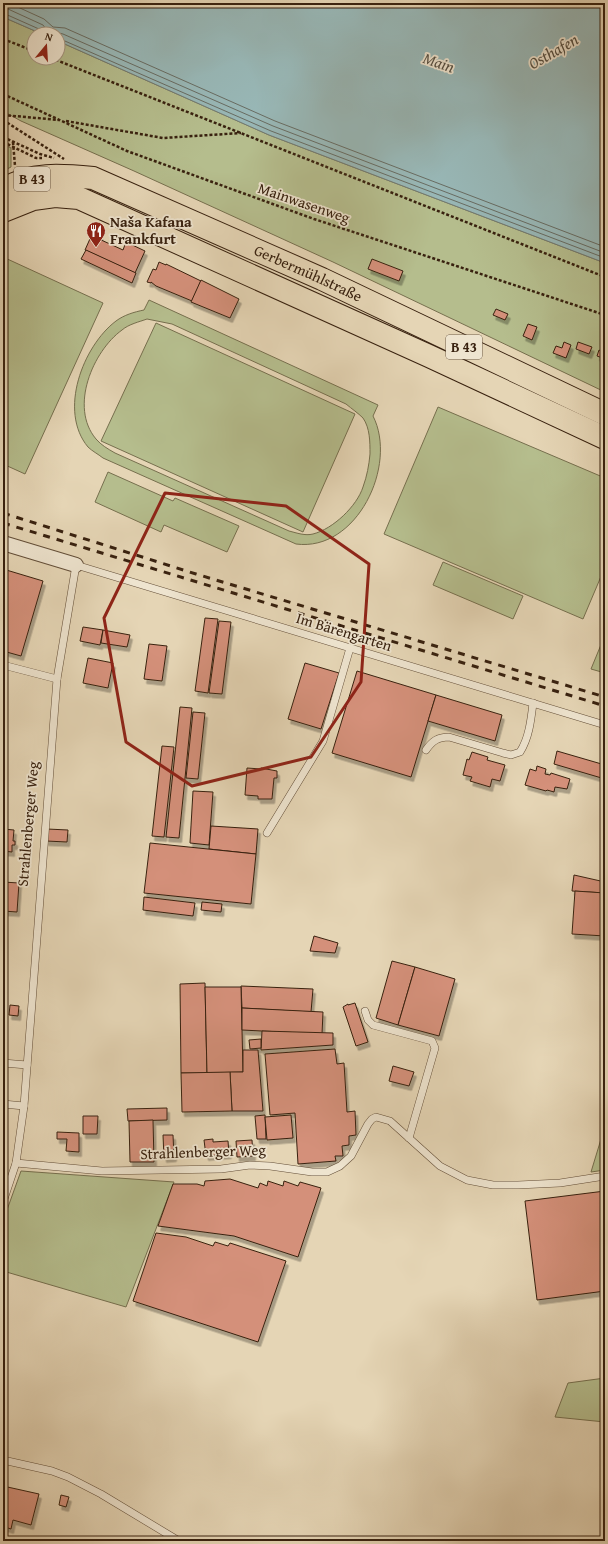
<svg xmlns="http://www.w3.org/2000/svg" width="608" height="1544" viewBox="0 0 608 1544" font-family="'Gentium Book Plus',serif">
<style>
.green{fill:#b5bd8d;stroke:#766f4e;fill-rule:evenodd}
.water{fill:#98b7b6;stroke:#727b73}
.lines{fill:none;stroke-linecap:round;stroke-linejoin:round}
.shore{stroke:#686c62;stroke-width:1}
.building{fill:#d4907a;stroke:#38210f;filter:url(#shadow)}
.lane-casing{stroke:#634e38;stroke-width:8}
.street-casing{stroke:#634e38;stroke-width:16}
.primary-casing{stroke:#38210f;stroke-width:24}
.path{stroke:#38210f;stroke-width:2.5;stroke-dasharray:3 2;stroke-linecap:butt}
.lane{stroke:#eee4cf;stroke-width:7}
.street{stroke:#eee4cf;stroke-width:14}
.primary{stroke:#e5d5b5;stroke-width:22}
.rail{stroke:#38210f;stroke-width:3;stroke-dasharray:7 7;stroke-linecap:butt}
.marked{fill:none;stroke:#8f2418;stroke-width:3;stroke-linejoin:round}
.labels{text-anchor:middle;stroke-width:3.5;stroke-linejoin:round;paint-order:stroke}
.shield{fill:#eee4cf;stroke:#6f5c49;stroke-width:1}
.shield-label{font-size:14px;font-weight:bold;fill:#38210f}
.street-label{font-size:15px;fill:#38210f;stroke:#eee4cf}
.poi-label{font-size:15px;font-weight:bold;fill:#38210f;stroke:#eee4cf;text-anchor:start}
.water-label{font-size:16px;font-style:italic;fill:#554e41;stroke:#eee4cf}
</style>
<defs>
<filter id="shadow"><feDropShadow dx="2.5" dy="4.5" stdDeviation="0" flood-color="#0004"/></filter>
</defs>
<rect width="100%" height="100%" fill="#e5d5b5"/>
<filter id="stains"><feTurbulence type="fractalNoise" baseFrequency=".005" numOctaves="4"/><feColorMatrix values="0 0 0 0 .2 0 0 0 0 .09 0 0 0 0 .02 0 0 0 .5 -.17"/></filter>
<radialGradient id="worn" r=".72"><stop offset=".6" stop-color="#630" stop-opacity="0"/><stop offset="1" stop-color="#630" stop-opacity=".3"/></radialGradient>
<!-- green -->
<g class="green">
<path d="M3,17l39,17h-8v24h24v-17l211,94 336,128v129l-272,-130 -199,-91 -113,-50 -18,-10z"/>
<path d="M3,144l8,4v19l-8,4z"/>
<path d="M3,257l100,46 -78,171 -22,-10z"/>
<path d="M149,300l229,105 -5,11c25,49 -16,136 -77,128l-193,-86c-5,-4 -11,-7 -15,-11 -30,-36 -5,-101 28,-126 8,-6 18,-9 28,-11zM147,319l25,5 174,80c6,5 12,9 17,14 7,10 7,24 7,36 -1,11 -3,22 -7,33 -6,19 -30,42 -50,47 -8,2 -16,-1 -24,-3l-174,-78c-7,-4 -14,-8 -19,-14 -27,-32 -3,-88 26,-109 7,-6 17,-8 25,-11z"/>
<path d="M156,323l199,91 -52,118 -202,-91z"/>
<path d="M438,407l167,71v89l-22,52 -199,-85z"/>
<path d="M108,472l65,29 2,-3 64,28 -12,26 -63,-27 -3,7 -66,-30z"/>
<path d="M443,562l80,34 -10,23 -80,-34z"/>
<path d="M605,635v38l-14,-4z"/>
<path d="M605,1126v44l-14,2z"/>
<path d="M21,1171l153,11 -48,125 -123,-36v-50z"/>
<path d="M605,1378v44l-50,-5 13,-34z"/>
</g>
<!-- water -->
<path class="water" d="M3,3h602v260l-336,-128 -211,-94v-7h-16l-39,-17z"/>
<g class="lines">
<!-- shore -->
<g class="shore">
<path d="M9,3l35,16 9,8 12,1 210,93 330,126"/>
<path d="M3,8l5,1 35,16 3,4 1,5"/>
<path d="M3,13l36,16 3,5"/>
<path d="M54,34l5,-1 4,1 210,92 332,127"/>
<path d="M58,38l213,93 334,127"/>
</g>
</g>
<!-- building -->
<g class="building">
<path d="M93,232l8,4 -2,3 24,11 3,-8 19,9 -10,22 -50,-23z"/>
<path d="M86,250l50,23 -4,10 -51,-24z"/>
<path d="M372,259l31,12 -4,10 -31,-12z"/>
<path d="M159,262l7,3v-1l35,17 -9,20 -36,-15 -5,-4v1l-4,-1 6,-13 3,1z"/>
<path d="M201,280l38,19 -9,19 -39,-16z"/>
<path d="M496,309l12,5 -3,6 -12,-5z"/>
<path d="M528,324l9,3 -5,13 -9,-4z"/>
<path d="M564,342l7,3 -5,13 -13,-5 3,-7 6,2z"/>
<path d="M578,342l14,5 -3,7 -13,-5z"/>
<path d="M599,350l6,3v6l-8,-3z"/>
<path d="M3,569l40,12 -22,75 -18,-5z"/>
<path d="M205,618l13,1 -10,74 -13,-2z"/>
<path d="M219,621l12,1 -9,72 -13,-1z"/>
<path d="M83,627l20,3 -3,15 -20,-4z"/>
<path d="M103,630l27,5 -3,12 -26,-4z"/>
<path d="M149,644l18,2 -5,35 -18,-2z"/>
<path d="M88,658l25,5 -5,25 -25,-5z"/>
<path d="M305,663l34,10 -18,56 -33,-10z"/>
<path d="M357,671l79,24 -25,82 -79,-24z"/>
<path d="M436,695l66,20 -7,26 -67,-20z"/>
<path d="M180,707l12,1 -13,130 -13,-1z"/>
<path d="M193,712l12,1 -7,66 -12,-1z"/>
<path d="M162,746l12,1 -10,90 -12,-1z"/>
<path d="M557,751l48,14v14l-51,-15z"/>
<path d="M472,752l16,5 -1,3 18,5 -5,16 -8,-2 -2,8 -20,-6 2,-4 -9,-2 4,-16 2,1z"/>
<path d="M537,766l9,3 -1,5 5,1 1,-2 19,6 -3,10 -12,-2 -1,5 -7,-2 -1,1 -21,-6 5,-16 6,2z"/>
<path d="M247,768l14,1v-1l16,3v7h-3l-2,21h-14v-3l-13,-1z"/>
<path d="M193,791l20,1 -4,53 -19,-2z"/>
<path d="M211,826l47,3 -2,25 -47,-5z"/>
<path d="M3,829l11,1 -1,11h2v4h-3v7l-9,-1z"/>
<path d="M47,829l21,1 -1,12 -21,-1z"/>
<path d="M150,843l106,11 -5,50 -107,-11z"/>
<path d="M574,875l31,7v11l-33,-2z"/>
<path d="M3,882l16,1 -2,29 -14,-1z"/>
<path d="M575,891l30,2v43l-33,-2z"/>
<path d="M144,897l51,6 -2,13 -50,-6z"/>
<path d="M202,902l20,2 -1,8 -20,-2z"/>
<path d="M314,936l24,7 -3,10 -25,-2z"/>
<path d="M392,961l23,6 -17,58 -22,-7z"/>
<path d="M415,967l40,12 -16,57 -41,-11z"/>
<path d="M205,983l2,90h-26l-1,-89z"/>
<path d="M241,986l72,3 -2,23 -69,-4z"/>
<path d="M205,987h36l2,85 -36,1z"/>
<path d="M355,1003l13,39 -12,4 -13,-39 5,-3v1z"/>
<path d="M10,1005l9,1 -1,10 -9,-1z"/>
<path d="M242,1008l81,4 -1,22 -80,-4z"/>
<path d="M262,1031l71,2v12l-72,5z"/>
<path d="M261,1039v9l-11,1 -1,-9z"/>
<path d="M335,1049l2,15 7,-1 3,49 8,-1 1,24 -7,1v9l-7,1 1,10h-8l1,5 -38,3 -3,-51 -25,2 -5,-61z"/>
<path d="M243,1050h15l5,61h-31l-2,-39h13z"/>
<path d="M393,1066l21,6 -5,14 -20,-5z"/>
<path d="M230,1072l2,39 -50,1 -1,-39z"/>
<path d="M167,1108v12l-39,1 -1,-12z"/>
<path d="M265,1115l1,24h-9l-2,-23z"/>
<path d="M291,1115l2,23 -26,2 -2,-23z"/>
<path d="M83,1116h15l-1,18h-14z"/>
<path d="M153,1120l1,42h-24l-1,-41z"/>
<path d="M57,1132l22,1v19l-13,-1 1,-12h-10z"/>
<path d="M163,1135h10l1,22 -10,1z"/>
<path d="M213,1139v3l15,-1 1,13 -23,2 -2,-16z"/>
<path d="M252,1140l1,16 -16,1 -1,-16z"/>
<path d="M230,1179l28,9 2,-5 7,3 1,-5 15,5 1,-5 14,5 2,-4 21,6 -23,69 -64,-21 -76,-10 15,-42h24l7,2 1,-5z"/>
<path d="M605,1191v100l-68,9 -12,-99z"/>
<path d="M156,1233l30,4 27,9 2,-4 13,4 2,-3 56,18 -28,81 -125,-41z"/>
<path d="M3,1486l36,8 -8,31 -18,-5 -2,9 -6,-2 2,-5 -4,-1z"/>
<path d="M61,1495l8,2 -3,10 -7,-2z"/>
</g>
<g class="lines">
<!-- lane casing -->
<g class="lane-casing">
<g id="lane">
<path d="M3,665l54,14"/>
<path d="M426,750c6,-9 12,-13 23,-13l54,16 8,2 9,-3c9,-14 11,-32 13,-49"/>
<path d="M267,833l56,-92 27,-93"/>
<path d="M365,1011l3,9 5,5 59,16 3,7 -26,90"/>
<path d="M3,1063l24,2"/>
<path d="M3,1104l21,2"/>
<path d="M16,1163l86,8 119,-2 29,-4 20,1 42,6h15l13,-6 11,-10 17,-32 4,-5 4,-2 14,4 50,45 27,14 26,5h25l42,-2 45,-7"/>
<path d="M3,1202l13,-39 8,-57 33,-427 19,-114 529,160"/>
<path d="M3,1460l49,11 16,6 33,17 78,47"/>
</g>
</g>
<!-- street casing -->
<g class="street-casing">
<path id="street" d="M3,543l73,22"/>
</g>
<!-- primary casing -->
<g class="primary-casing">
<g id="primary">
<path id="s1" d="M3,190c27,-18 59,-15 90,-12l229,101 283,135"/>
<path d="M3,211l30,-12 22,-3 24,2 350,158 176,82"/>
</g>
</g>
<!-- path -->
<g class="path">
<path d="M3,39l31,12"/>
<path d="M51,58l554,219"/>
<path d="M3,94l124,57 187,68 291,96"/>
<path d="M3,115l56,5"/>
<path d="M3,120l61,39"/>
<path d="M66,121l97,17 78,-5"/>
<path d="M3,137l37,17 14,4"/>
<path d="M3,142l33,16h6"/>
<path d="M13,142l2,24"/>
</g>
<!-- lane -->
<use href="#lane" class="lane"/>
<!-- street -->
<use href="#street" class="street"/>
<!-- primary -->
<use href="#primary" class="primary"/>
<!-- rail -->
<g class="rail">
<path d="M3,513l193,61 409,123"/>
<path d="M3,523l602,183"/>
</g>
</g>
<!-- marked area -->
<path class="marked" d="M165,493l121,13 83,58 -8,118 -50,75 -119,29 -66,-44 -22,-124z"/>
<!-- icons -->
<defs>
<g id="restaurant-pin" transform="scale(1)"><path d="M0 17L-7.5 6A9.5 9.5 0 1 1 7.5 6Z" fill="#8f2418" stroke="#eee4cf"/><path d="M-5-6h1v4h1v-4h1v4h1v-4h1v5L-1.5 .5V6h-2V.5L-5-1ZM5-6V6H3V1.5H1.5Q1.5-4 5-6Z" fill="#fff"/></g>
</defs>
<g fill-rule="evenodd">
<use href="#restaurant-pin" x="96" y="231"/>
</g>
<g class="labels">
<!-- shield labels -->
<g class="shield">
<rect x="14" y="167" width="36" height="24" rx="3"/>
<rect x="446" y="335" width="36" height="24" rx="3"/>
</g>
<g class="shield-label">
<text x="32" y="184">B 43</text>
<text x="464" y="352">B 43</text>
</g>
<!-- street labels -->
<g class="street-label">
<text transform="translate(304 203) rotate(19)" y="5">Mainwasenweg</text>
<text dy="5" stroke="none"><textPath href="#s1" startOffset="328">Gerbermühlstraße</textPath></text>
<text transform="translate(344 632) rotate(17)" y="5">Im Bärengarten</text>
<text transform="translate(28 824) rotate(-85)" y="5">Strahlenberger Weg</text>
<text transform="translate(203 1152) rotate(-2)" y="5">Strahlenberger Weg</text>
</g>
<!-- poi labels -->
<g class="poi-label">
<text x="110" y="227">Naša Kafana<tspan x="110" dy="17">Frankfurt</tspan></text>
</g>
<!-- water labels -->
<g class="water-label">
<text transform="translate(553 51) rotate(-30)" y="6">Osthafen</text>
<text transform="translate(439 62) rotate(19)" y="6">Main</text>
</g>
</g>
<!-- margin -->
<rect width="608" height="1544" fill="none" stroke="#e5d5b5" stroke-width="16"/>
<rect x="4" y="4" width="600" height="1536" fill="none" stroke="#38210f" stroke-width="2"/>
<rect x="8" y="8" width="592" height="1528" fill="none" stroke="#38210f"/>
<!-- north arrow -->
<g transform="translate(46 46) rotate(18)"><circle r="19" fill="#eee4cf" stroke="#a59682"/>
<path d="M0-3L7 15L0 10L-7 15Z" fill="#8f2418"/>
<text y="-6" font-size="11" font-weight="bold" text-anchor="middle" fill="#38210f">N</text>
</g>
<rect width="100%" height="100%" filter="url(#stains)"/>
<rect width="100%" height="100%" fill="url(#worn)"/>
</svg>
